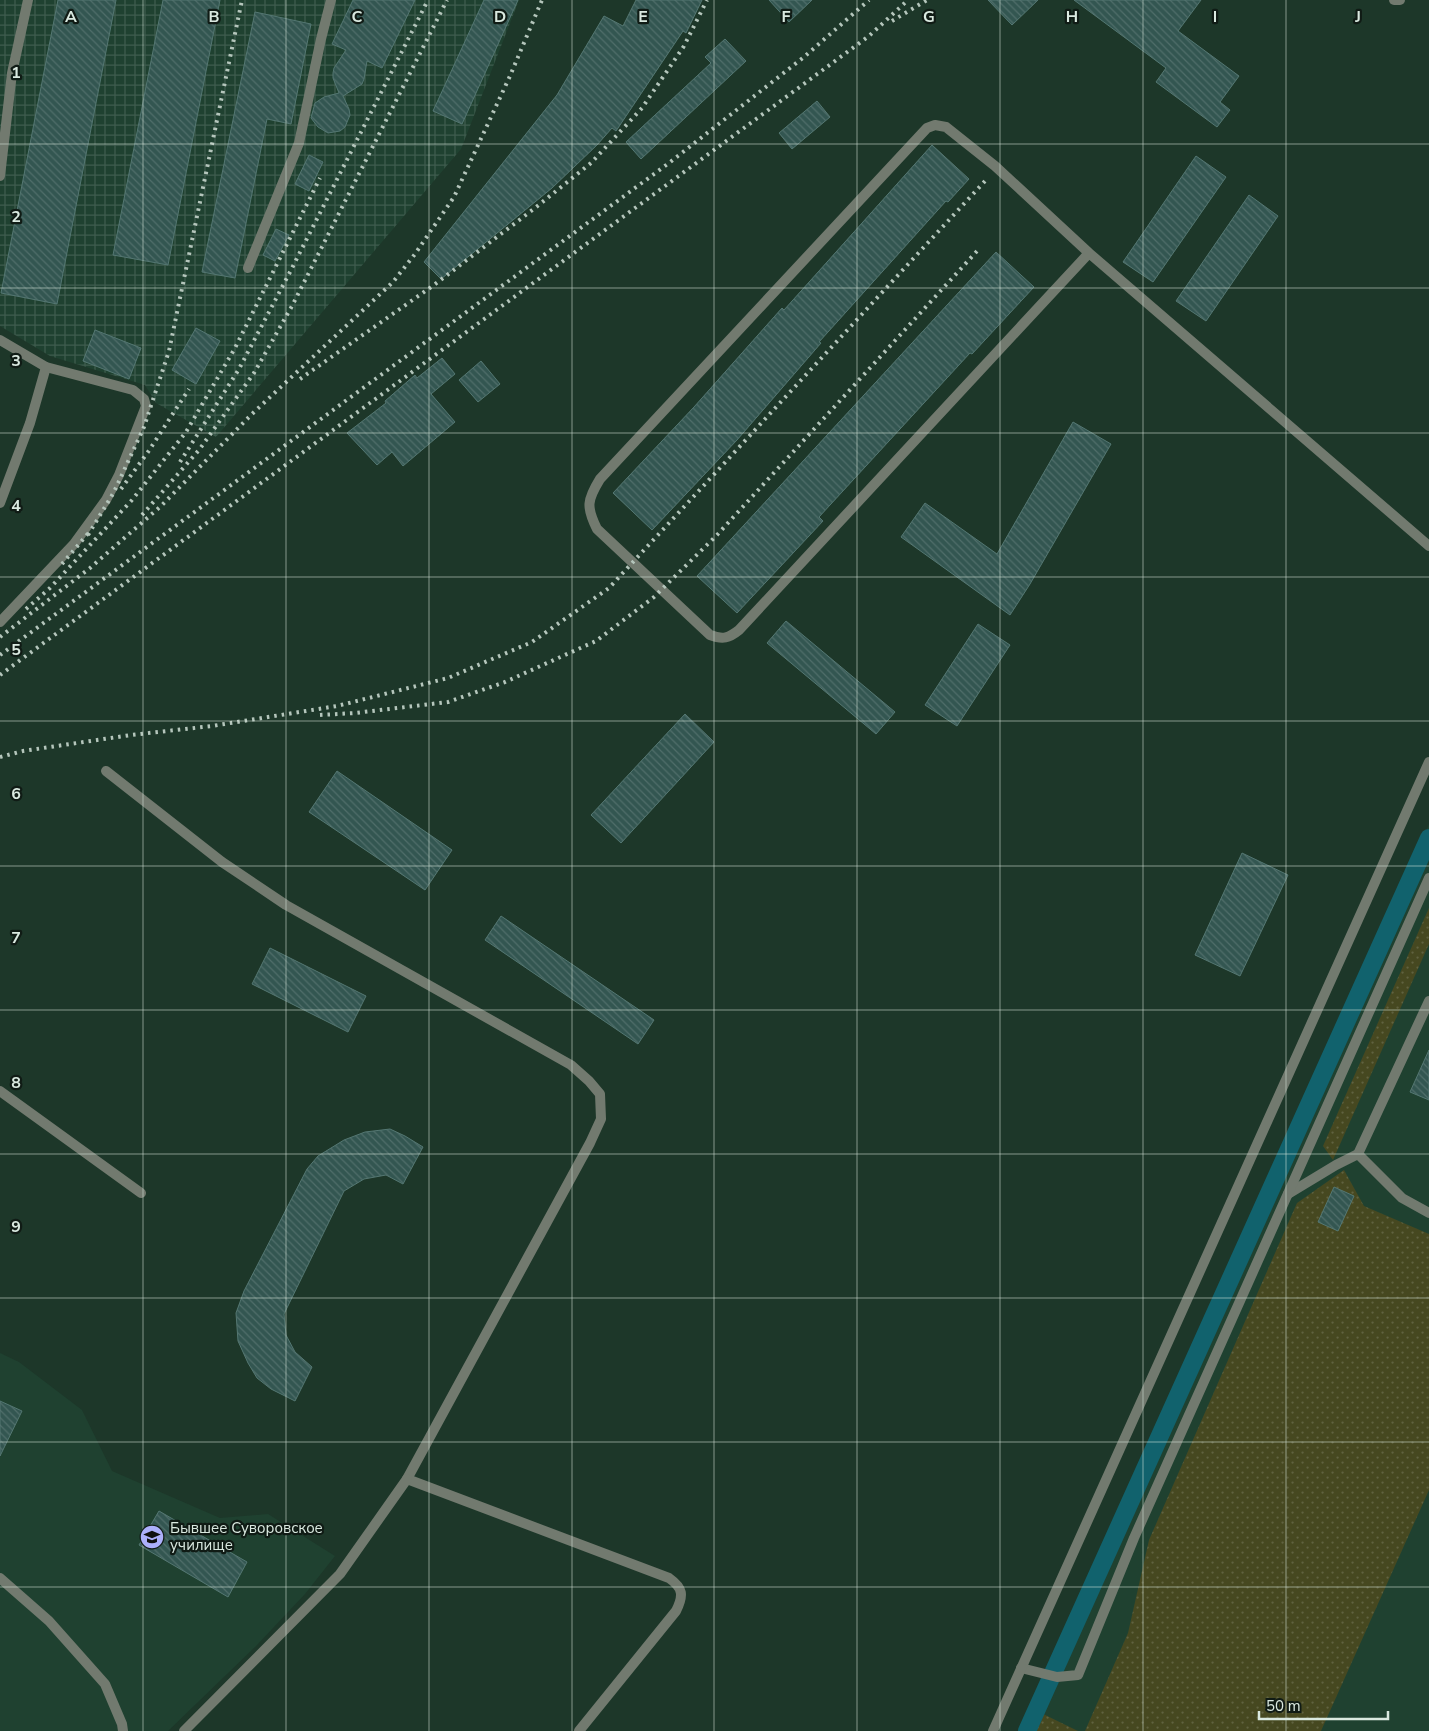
<svg xmlns="http://www.w3.org/2000/svg" width="1429" height="1731" viewBox="0 0 1429 1731" font-family="'Nunito Sans',sans-serif">
<style>
.built{fill:#1f4130}
.industrial{fill:url(#industrial-grid)}
.green{fill:url(#green-dots)}
.lines{fill:none;stroke-linecap:round;stroke-linejoin:round}
.canal{stroke:#11626d;stroke-width:18}
.building{fill:url(#building-back-hatch);stroke:#547772}
.service{stroke:#727a6f;stroke-width:10}
.minor{stroke:#727a6f;stroke-width:10}
.tertiary{stroke:#727a6f;stroke-width:10}
.rail{stroke:#b5c6bc;stroke-width:4;stroke-dasharray:2.5 5;stroke-linecap:butt}
.grid{fill:none;stroke:#dae9e0;stroke-width:1;stroke-opacity:0.55}
.labels{text-anchor:middle;stroke-width:4.5;stroke-linejoin:round;paint-order:stroke}
.poi-label{font-size:15px;fill:#dae9e0;stroke:#101b15;text-anchor:start}
.grid-label{font-size:16px;text-anchor:middle;font-weight:bold;fill:#dae9e0;stroke:#101b15;stroke-width:4.5;stroke-linejoin:round;paint-order:stroke}
</style>
<defs>
<pattern id="industrial-grid" width="8" height="8" patternUnits="userSpaceOnUse" patternTransform="scale(1.25)"><rect width="8" height="8" fill="#1f4130"/><path d="M0 4h8M4 0v8" fill="none" stroke="#3f5c4e"/></pattern>
<pattern id="green-dots" width="8" height="8" patternUnits="userSpaceOnUse" patternTransform="scale(1.25)"><rect width="8" height="8" fill="#464820"/><path d="M2 2h.1M6 6h.1" fill="none" stroke="#606240" stroke-width="1.8" stroke-linecap="round"/></pattern>
<pattern id="building-back-hatch" width="6" height="6" patternUnits="userSpaceOnUse" patternTransform="scale(1.25)"><rect width="6" height="6" fill="#335651"/><path d="M-1 5l2 2M0 0l6 6M5-1l2 2" fill="none" stroke="#506e6a"/></pattern>
</defs>
<rect width="100%" height="100%" fill="#1d3729"/>
<!-- built -->
<g class="built">
<path d="M1429,824v907h-396l31,-67 96,-225 107,-241z"/>
<path d="M0,1353l19,9 63,48 30,61 108,47 48,-4 67,42 -30,38 -48,51 -89,86h-168z"/>
</g>
<!-- industrial -->
<path class="industrial" d="M0,0h519l-58,149 -245,288 -60,-34 -11,-18 -95,-29 -50,-30z"/>
<!-- green -->
<g class="green">
<path d="M1429,908v36l-96,216 -10,-14z"/>
<path d="M1344,1170l20,36 65,28v256l-108,241h-236l43,-98 21,-93 148,-337z"/>
<path d="M1041,1713l37,18h-45z"/>
</g>
<g class="lines">
<!-- canal -->
<path class="canal" d="M1027,1731l402,-893"/>
</g>
<!-- building -->
<g class="building">
<path d="M58,0h58l-59,304 -56,-11z"/>
<path d="M163,0h57l-52,265 -55,-10z"/>
<path d="M353,0h62l-33,68 -15,-7 -3,18 -2,5 -19,12 6,13 1,6 -5,12 -5,4 -12,2 -10,-6 -7,-9 4,-15 9,-6 15,-4 -6,-15v-5l1,-5 12,-18 -14,-6z"/>
<path d="M484,0h34l-56,124 -29,-13z"/>
<path d="M636,0h66l-16,33 -3,-2 -67,100 -4,-3 -15,17 -45,43 -111,91 -17,-17 133,-167 47,-79 19,10z"/>
<path d="M769,0h43l-23,22z"/>
<path d="M988,0h50l-26,25z"/>
<path d="M1074,0h127l-23,31 61,45 -19,26 10,8 -13,17 -61,-45 10,-14z"/>
<path d="M255,12l56,12 -20,100 -24,-5 -32,159 -33,-6z"/>
<path d="M725,39l21,22 -105,98 -15,-17 85,-79 -6,-6z"/>
<path d="M817,101l13,16 -38,32 -13,-16z"/>
<path d="M932,145l37,34 -21,23 -2,-1 -127,141 2,1 -84,97 -85,90 -39,-37 81,-86 88,-99 2,2z"/>
<path d="M309,155l14,7 -14,29 -14,-7z"/>
<path d="M1196,156l30,21 -73,105 -30,-20z"/>
<path d="M1249,195l29,21 -72,105 -30,-20z"/>
<path d="M276,229l13,6 -14,26 -12,-6z"/>
<path d="M996,252l38,35 -62,67 -2,-1 -151,164 4,4 -86,92 -40,-37z"/>
<path d="M196,328l24,13 -24,43 -24,-14z"/>
<path d="M95,330l46,18 -12,31 -46,-18z"/>
<path d="M442,358l13,16 -24,20 24,28 -52,44 -11,-14 -15,13 -30,-32 39,-30 -1,-2 30,-26 2,3z"/>
<path d="M481,361l19,23 -22,18 -19,-22z"/>
<path d="M1073,422l38,22 -81,140 -20,31 -109,-78 24,-34 72,51z"/>
<path d="M786,621l109,91 -19,22 -109,-91z"/>
<path d="M978,624l32,21 -53,81 -32,-21z"/>
<path d="M685,714l29,28 -93,101 -30,-28z"/>
<path d="M337,771l115,79 -27,40 -116,-78z"/>
<path d="M1242,853l46,22 -48,101 -45,-21z"/>
<path d="M501,916l153,104 -16,24 -153,-104z"/>
<path d="M270,948l96,48 -18,36 -96,-48z"/>
<path d="M1429,1050v50l-19,-8z"/>
<path d="M390,1129l15,7 18,11 -20,37 -17,-9 -22,4 -20,12 -60,123 2,21 9,17 17,15 -17,34 -24,-12 -14,-11 -9,-15 -10,-22 -2,-28 8,-22 63,-122 11,-13 26,-16 21,-8z"/>
<path d="M1334,1187l20,9 -16,35 -20,-9z"/>
<path d="M0,1401l22,10 -22,45z"/>
<path d="M159,1511l88,51 -19,35 -89,-52z"/>
</g>
<g class="lines">
<!-- service -->
<g class="service">
<path d="M0,176l12,-103 16,-73"/>
<path d="M1089,253l-350,377c-10,8 -16,10 -29,5l-113,-106c-11,-22 -10,-29 3,-50l327,-351 8,-3 11,2 49,39 94,87 340,293"/>
<path d="M248,268l51,-125 22,-104 10,-39"/>
<path d="M0,340l46,27 87,23 11,9 2,7 -27,69 -13,25 -32,44 -74,78"/>
<path d="M0,503l30,-80 16,-56"/>
<path d="M106,771l116,91 64,43 285,160 18,16 11,13 1,25 -11,24 -183,336 262,99c14,10 15,17 7,33l-97,120"/>
<path d="M0,1091l141,102"/>
<path d="M1358,1154l44,44 27,15"/>
<path d="M1288,1194l48,-29 22,-11 71,-153"/>
<path d="M0,1578l49,43 56,63 17,40 1,7"/>
<path d="M1021,1668l36,9 21,-2 56,-137 295,-660"/>
<path d="M184,1731l156,-157 67,-95"/>
</g>
<!-- minor -->
<path class="minor" d="M1394,0h6"/>
<!-- tertiary -->
<path class="tertiary" d="M993,1731l436,-969"/>
<!-- rail -->
<g class="rail">
<path d="M892,21l35,-21"/>
<path d="M300,379l134,-94 101,-77 56,-45 51,-55 42,-62 23,-46"/>
<path d="M180,462l59,-93 51,-97 138,-272"/>
<path d="M121,489l27,-37 41,-63"/>
<path d="M142,515l57,-65 55,-77 38,-67 155,-306"/>
<path d="M88,535l26,-43 30,-65 25,-76 73,-351"/>
<path d="M62,564l29,-34"/>
<path d="M26,609l24,-21 82,-88 54,-68 49,-84 85,-170"/>
<path d="M0,637l90,-69 71,-62 91,-92 141,-132 22,-28 39,-57 56,-121 32,-76"/>
<path d="M0,655l669,-492 135,-106 65,-57"/>
<path d="M0,675l869,-639 39,-36"/>
<path d="M320,715l35,-2 93,-11 57,-20 91,-41 58,-44 63,-62 261,-285"/>
<path d="M0,757l23,-6 108,-16 81,-9 125,-20 111,-28 84,-36 77,-54 376,-407"/>
</g>
</g>
<!-- grid -->
<path class="grid" d="M143,0v1731M286,0v1731M429,0v1731M572,0v1731M714,0v1731M857,0v1731M1000,0v1731M1143,0v1731M1286,0v1731M0,144h1429M0,288h1429M0,433h1429M0,577h1429M0,721h1429M0,866h1429M0,1010h1429M0,1154h1429M0,1298h1429M0,1442h1429M0,1587h1429"/>
<!-- icons -->
<defs>
<g id="university-disc" transform="scale(1.25)"><circle r="9.5" fill="#acaffb" stroke="#101b15"/><path d="M0-5L7-2L0 1L-7-2ZM-4 1L0 2.5L4 1V4Q0 6-4 4Z" fill="#111"/></g>
</defs>
<g fill-rule="evenodd">
<use href="#university-disc" x="152" y="1537"/>
</g>
<g class="labels">
<!-- poi labels -->
<g class="poi-label">
<text x="170" y="1533">Бывшее Суворовское<tspan x="170" dy="17">училище</tspan></text>
</g>
</g>
<g class="grid-label">
<text x="71" y="22">A</text>
<text x="214" y="22">B</text>
<text x="357" y="22">C</text>
<text x="500" y="22">D</text>
<text x="643" y="22">E</text>
<text x="786" y="22">F</text>
<text x="929" y="22">G</text>
<text x="1072" y="22">H</text>
<text x="1215" y="22">I</text>
<text x="1358" y="22">J</text>
<text x="16" y="78">1</text>
<text x="16" y="222">2</text>
<text x="16" y="366">3</text>
<text x="16" y="511">4</text>
<text x="16" y="655">5</text>
<text x="16" y="799">6</text>
<text x="16" y="943">7</text>
<text x="16" y="1088">8</text>
<text x="16" y="1232">9</text>
</g>
<!-- scale -->
<path d="M1259 1711v8h129v-8" fill="none" stroke="#dae9e0" stroke-width="2.5"/>
<text x="1266" y="1711" font-size="15" fill="#dae9e0" stroke="#101b15" stroke-width="4" paint-order="stroke">50 m</text>
</svg>
